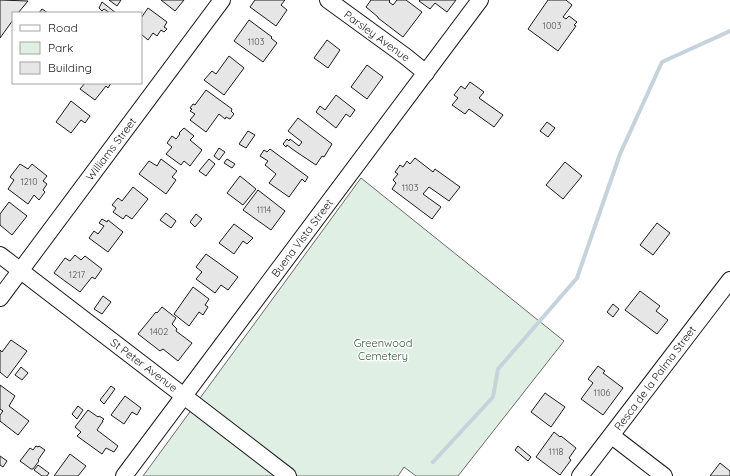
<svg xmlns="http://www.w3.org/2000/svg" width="730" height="476" viewBox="0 0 730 476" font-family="Quicksand,sans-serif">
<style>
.green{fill:#e0efe3;stroke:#6a6a6a}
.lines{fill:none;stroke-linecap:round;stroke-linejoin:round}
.stream{stroke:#c6d2dc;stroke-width:4}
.building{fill:#e6e6e6;stroke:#1a1a1a}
.minor-casing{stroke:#1a1a1a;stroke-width:18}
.minor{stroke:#fff;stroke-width:16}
.labels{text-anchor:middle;stroke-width:3;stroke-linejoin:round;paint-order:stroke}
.number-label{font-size:9px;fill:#4d4d4d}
.street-label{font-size:11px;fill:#1a1a1a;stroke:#fff}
.park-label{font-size:11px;fill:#2b5a34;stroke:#fff}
</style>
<rect width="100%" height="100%" fill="#fff"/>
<!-- green -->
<path class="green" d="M361,178l203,163 -106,135h-42l-12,-9 -6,9h-255z"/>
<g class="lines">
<!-- stream -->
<path class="stream" d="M433,462l60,-65 5,-28 79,-91 43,-124 42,-92 68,-31"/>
</g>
<!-- building -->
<g class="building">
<path d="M0,0l28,1 -10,12h-5v7l-13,18z"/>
<path d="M109,0h12l-4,6z"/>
<path d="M161,0h23l-9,11z"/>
<path d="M255,0h30l-4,5 6,5 -11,16 -26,-19z"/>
<path d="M371,0h18l1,1 -1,1 4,3 4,-5h9l16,12 -19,25 -25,-19v-1l-12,-10z"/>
<path d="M420,0h36l-9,12 -12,-9 -5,6 -11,-8z"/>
<path d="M548,0h18l6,5 -9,12 3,2 3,-3 8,6 -3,3 2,1 -18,25 -30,-22z"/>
<path d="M102,2l14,11h-6l-6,-4 -2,2 -3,-3z"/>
<path d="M148,8l19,14 -3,5 3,2 -3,3 -3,-2 -4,6 -4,-3 -5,7 -7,-6v-16z"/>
<path d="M42,9l6,4h-9z"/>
<path d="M249,20l23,17 -1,1 6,5 -14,19 -29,-21z"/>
<path d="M327,40l13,10 -12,18 -14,-10z"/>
<path d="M229,56l15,12 -20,27 -20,-15 8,-9 4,3z"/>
<path d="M367,65l16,12 -16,22 -16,-12z"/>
<path d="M470,82l14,10 -5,6 24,17 -9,12 -25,-18 -4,5 -13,-9 6,-7 -4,-3 7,-9 4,3z"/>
<path d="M85,83h26l-3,5 -2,-2 -11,14 -15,-11z"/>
<path d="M206,90l26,19 -1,2 3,3 -4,5 -4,-2 -1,2 -6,-5 -13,18 -16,-12 5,-6 -5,-3 2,-2 -2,-1 3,-4 2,1z"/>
<path d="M336,95l19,15 -5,7 -4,-3 -10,14 -20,-16 4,-6 5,4z"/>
<path d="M71,101l19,15 -5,7 -4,-3 -10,13 -15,-11z"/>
<path d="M298,118l34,26 -8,13 -2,-1 -6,9 -21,-14 -8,-6 -1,2 -3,-3 4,-5 2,2 1,-2 9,7 3,-4 -14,-11z"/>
<path d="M547,122l8,6 -7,9 -8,-6z"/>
<path d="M184,128l10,8 -4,4 12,10 -12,16 -6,-5 -3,4 -15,-11 6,-7 -5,-4 5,-7 4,3 4,-5 -1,-1z"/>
<path d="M248,131l7,4 -9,13 -7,-4z"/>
<path d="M219,148l6,4 -6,8 -5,-4z"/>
<path d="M270,149l38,28 -3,5 -3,-3 -13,18 -20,-14 7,-9 -11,-9 3,-4 -8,-5 4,-6 3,2z"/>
<path d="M415,158l18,14 2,-3 25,18 -11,14 -20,-14 -6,7 18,13 -9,12 -40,-30 4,-6 -3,-3 5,-6 -3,-2 5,-7 3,2 4,-6 3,3z"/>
<path d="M161,159l16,12 -5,6 4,3 -10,14 -27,-20 10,-13 8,5z"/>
<path d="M209,159l6,5 -9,12 -7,-5z"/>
<path d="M227,159l8,5 -3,4 -8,-5z"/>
<path d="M565,162l17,14 -19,23 -17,-14z"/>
<path d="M20,164l8,5 4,-5 15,12 -4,5 4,3 -4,6 2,2 -6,8 -5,-5 -6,9 -20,-15 6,-9 -4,-3z"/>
<path d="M240,176l16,13 -13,16 -16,-12z"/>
<path d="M133,187l15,12 -16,20 -6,-4 -3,4 -10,-7 3,-4 -4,-3 6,-7 4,3z"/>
<path d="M258,190l27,21 -14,19 -28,-20z"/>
<path d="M9,202l18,14 -15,19 -12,-10v-11z"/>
<path d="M166,213l10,8 -5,7 -11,-8z"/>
<path d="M196,214l6,5 -7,8 -5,-5z"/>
<path d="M102,219l5,3 1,-2 15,12 -15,20 -19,-14 5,-7 4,3 6,-8 -5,-3z"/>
<path d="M657,223l13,10 -17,22 -13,-10z"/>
<path d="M234,224l19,14 -6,6 -4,-3 -9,13 -15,-11z"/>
<path d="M206,254l32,23 -10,13 -7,-5 -6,8 -19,-14 6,-7 -6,-5z"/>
<path d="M75,255l6,5 4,-4 17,13 -7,10 -3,-2 -12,15 -26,-19 11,-15 5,3z"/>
<path d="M193,287l16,12 -4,6 3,2 -5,8 -4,-3 -10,14 -15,-12z"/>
<path d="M640,291l20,15 -4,5 12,9 -11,14 -32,-24z"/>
<path d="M103,296l8,6 -9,12 -8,-5z"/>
<path d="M613,304l6,5 -6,8 -6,-5z"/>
<path d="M162,307l14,11 -4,6 5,5 -1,2 16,12 -14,18 -15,-12 -3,2 -22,-17 18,-22 1,1z"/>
<path d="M11,340l16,11 -20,27 -7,-6v-22l2,2z"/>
<path d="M598,366l7,5 -2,2 20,15 -20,27 -22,-16 12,-16 -5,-4z"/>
<path d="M21,367l7,6 -6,7 -7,-5z"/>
<path d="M0,385l15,11 -6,10 20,15 -11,14 -18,-14v-6l3,-4 -3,-2z"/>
<path d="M111,386l4,3 -11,15 -4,-4z"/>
<path d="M545,393l20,14 -14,20 -20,-15z"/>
<path d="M125,396l16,12 -4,7 -5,-3 -8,12 -13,-9z"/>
<path d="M78,406l5,4 -6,9 -5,-5z"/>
<path d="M88,410l10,7 1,-1 5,3 -2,2h1l-6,9 21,16 -4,6 -8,-4 -4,6 -25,-18 4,-4 -6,-5z"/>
<path d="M554,432l6,5 1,-1 15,12 -7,10 2,2 -11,15 -24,-18z"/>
<path d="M36,446l2,1 1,-1 6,4 -7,10 1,1 -6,8h-2l-11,-8 10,-13 3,2z"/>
<path d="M518,446l13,11 -3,4 -13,-11z"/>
<path d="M70,454l16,12 -8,10h-24z"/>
<path d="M0,456l7,5 -4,6 -3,-2z"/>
<path d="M720,463l10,8v5h-20z"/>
<path d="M38,465l11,8 -2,3h-5l-8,-6z"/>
</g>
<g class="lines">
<!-- minor casing -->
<g class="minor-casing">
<g id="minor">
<path d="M328,0l77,56 21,17"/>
<path d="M0,255l288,221"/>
<path d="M0,298l222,-298"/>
<path d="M612,436l52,40"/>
<path d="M124,476l356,-476"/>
<path d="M580,476l150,-196"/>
</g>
</g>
<!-- minor -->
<use href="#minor" class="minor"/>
</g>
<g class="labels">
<!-- number labels -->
<g class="number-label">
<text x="552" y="29">1003</text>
<text x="256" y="45">1103</text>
<text x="29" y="185">1210</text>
<text x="410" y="191">1103</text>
<text x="264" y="213">1114</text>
<text x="77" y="278">1217</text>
<text x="159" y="335">1402</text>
<text x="602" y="396">1106</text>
<text x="556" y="455">1118</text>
</g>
<!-- street labels -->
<g class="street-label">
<text transform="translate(377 36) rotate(36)" y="4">Parsley Avenue</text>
<text transform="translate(111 149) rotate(-53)" y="4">Williams Street</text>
<text transform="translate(302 238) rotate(-53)" y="4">Buena Vista Street</text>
<text transform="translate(144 365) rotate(37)" y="4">St Peter Avenue</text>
<text transform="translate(655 378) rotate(-53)" y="4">Resca de la Palma Street</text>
</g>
<!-- park labels -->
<g class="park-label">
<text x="383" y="347">Greenwood<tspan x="383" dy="13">Cemetery</tspan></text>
</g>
</g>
<!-- legend -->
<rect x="12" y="12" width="130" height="72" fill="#ffffff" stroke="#a3a3a3"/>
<rect x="20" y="25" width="20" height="6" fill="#ffffff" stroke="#a3a3a3"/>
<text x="48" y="32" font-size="12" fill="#1a1a1a">Road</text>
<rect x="20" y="42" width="20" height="12" fill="#e0efe3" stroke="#a3a3a3"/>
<text x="48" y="52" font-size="12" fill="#1a1a1a">Park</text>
<rect x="20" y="62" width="20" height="12" fill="#e6e6e6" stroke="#a3a3a3"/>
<text x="48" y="72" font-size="12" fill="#1a1a1a">Building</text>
</svg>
